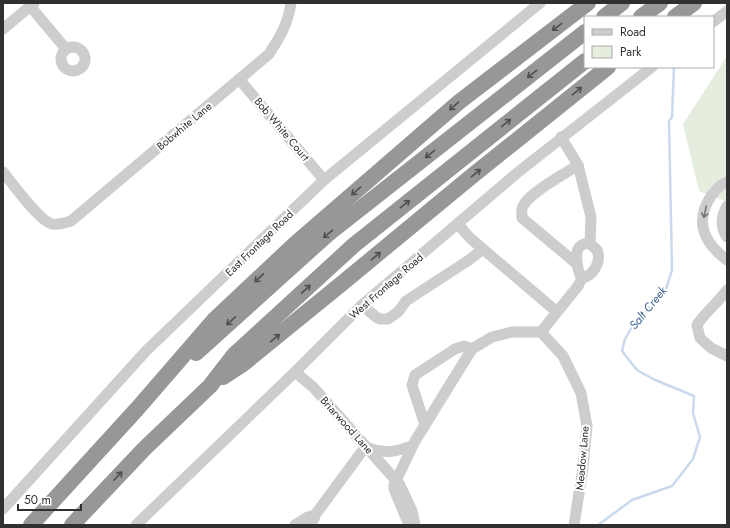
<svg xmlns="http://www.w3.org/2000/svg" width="730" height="528" viewBox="0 0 730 528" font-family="Jost,sans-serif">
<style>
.green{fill:#e4edde}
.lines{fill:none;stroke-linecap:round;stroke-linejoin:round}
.stream{stroke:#cadaec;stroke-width:2.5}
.minor{stroke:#cdcdcd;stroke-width:11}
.highway{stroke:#979797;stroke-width:16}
.oneway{stroke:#4f4f4f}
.oneway2{stroke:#777}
.labels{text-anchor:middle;stroke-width:4;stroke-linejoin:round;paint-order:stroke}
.street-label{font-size:11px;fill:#303030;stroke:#fff}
.water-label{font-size:12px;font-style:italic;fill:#3e6592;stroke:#fff}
</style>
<rect width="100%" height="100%" fill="#fff"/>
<!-- green -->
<path class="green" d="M727,56v146l-28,-11 -16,-67z"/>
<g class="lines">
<!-- stream -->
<path class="stream" d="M598,525l34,-25 40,-14 21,-27 7,-22 -7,-24 1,-17 -41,-17 -16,-9 -15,-19 3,-12 8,-14 33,-36 6,-19 -3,-149 3,-4 2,-50"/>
<!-- minor -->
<g class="minor">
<path d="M30,6l36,43"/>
<path d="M713,22l14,-11"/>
<path d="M3,29l31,-26"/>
<circle cx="73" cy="59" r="12"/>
<path d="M239,79l85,101"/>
<path d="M561,137l17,28 13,52 -1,27"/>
<path d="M3,172c10,12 36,49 49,52 7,1 13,-1 19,-3l198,-167c11,-17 19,-30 22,-51"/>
<path d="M727,182c-7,2 -12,9 -16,14 -17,26 -7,47 16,64"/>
<path d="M727,206c-6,11 -7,21 0,31"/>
<path d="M458,223l5,7 7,8 87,74"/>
<path d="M589,243l8,7c5,12 -4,26 -15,28 -4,-5 -4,-10 -5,-16 -1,-9 -1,-18 12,-19z"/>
<path d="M577,264l-55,-46c0,-4 -1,-9 1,-12 7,-14 42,-32 55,-41"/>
<path d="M727,290c-9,13 -22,22 -30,35l3,13 11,10 16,8"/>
<path d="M362,305l14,12 4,2h8l10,-7 8,-11 63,-41 14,-11"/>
<path d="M541,332l22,24 18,37 6,33 -4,42 -9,57"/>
<path d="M295,372l18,15 87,98 12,26 3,14"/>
<path d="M425,425l-13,-40 3,-10 40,-26 9,-3 8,3"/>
<path d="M369,448c15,6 27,4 42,-2"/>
<path d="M3,509l143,-158 178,-171 216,-177"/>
<path d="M136,525l159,-153 67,-67 155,-132 135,-106"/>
<path d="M295,525l13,-8 7,-2"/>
<path d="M310,525l4,-6 1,-4 51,-69"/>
<path d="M409,525l-15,-36v-4l21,-44 57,-92 20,-12 20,-5h29l37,-46 4,-8"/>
</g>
<!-- highway -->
<g class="highway">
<path d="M604,17l18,-14"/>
<path d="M641,17l19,-14"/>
<path d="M675,17l19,-14"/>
<path d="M196,353l132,-119 257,-202"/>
<path d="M223,377l20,-13 97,-79 132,-109 136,-109"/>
<path d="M31,525l106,-116 78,-90 81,-76 163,-141 129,-99"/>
<path d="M72,525l73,-77 65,-62 24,-31 120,-110 231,-184"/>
</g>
</g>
<!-- one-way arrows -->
<defs><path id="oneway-shaft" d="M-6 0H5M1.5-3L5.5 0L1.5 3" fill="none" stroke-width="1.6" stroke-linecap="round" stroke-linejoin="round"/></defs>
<g class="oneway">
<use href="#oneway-shaft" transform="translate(557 27) rotate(143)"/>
<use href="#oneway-shaft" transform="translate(532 74) rotate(142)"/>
<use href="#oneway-shaft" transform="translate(577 91) rotate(-39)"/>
<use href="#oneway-shaft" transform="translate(454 106) rotate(139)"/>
<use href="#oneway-shaft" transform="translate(506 123) rotate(-39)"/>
<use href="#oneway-shaft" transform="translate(430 154) rotate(142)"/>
<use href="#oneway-shaft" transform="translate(476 173) rotate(-39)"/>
<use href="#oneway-shaft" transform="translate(356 191) rotate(139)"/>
<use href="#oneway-shaft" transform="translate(405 204) rotate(-39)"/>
<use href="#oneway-shaft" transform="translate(328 234) rotate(140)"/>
<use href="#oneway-shaft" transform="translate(376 256) rotate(-40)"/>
<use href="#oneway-shaft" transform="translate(259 278) rotate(137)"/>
<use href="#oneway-shaft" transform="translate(306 289) rotate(-43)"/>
<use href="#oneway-shaft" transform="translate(231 321) rotate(137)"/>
<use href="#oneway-shaft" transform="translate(275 338) rotate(-39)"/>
<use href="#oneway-shaft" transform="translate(118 476) rotate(-46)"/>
</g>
<use class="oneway2" href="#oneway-shaft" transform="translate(705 212) rotate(102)"/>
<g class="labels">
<!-- street labels -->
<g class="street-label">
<text transform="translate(184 126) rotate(-40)" y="4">Bobwhite Lane</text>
<text transform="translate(282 129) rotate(50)" y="4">Bob White Court</text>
<text transform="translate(259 243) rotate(-44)" y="4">East Frontage Road</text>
<text transform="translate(386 286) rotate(-41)" y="4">West Frontage Road</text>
<text transform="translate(347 425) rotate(48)" y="4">Briarwood Lane</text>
<text transform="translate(582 458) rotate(-85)" y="4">Meadow Lane</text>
</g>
<!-- water labels -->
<g class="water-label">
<text transform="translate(648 308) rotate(-51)" y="4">Salt Creek</text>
</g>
</g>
<!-- border -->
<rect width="730" height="528" fill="none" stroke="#303030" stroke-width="8"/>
<!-- legend -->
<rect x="584" y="16" width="130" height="52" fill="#ffffff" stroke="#acacac"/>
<rect x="592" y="29" width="20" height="6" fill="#cdcdcd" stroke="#acacac"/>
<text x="620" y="36" font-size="12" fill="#303030">Road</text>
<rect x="592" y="46" width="20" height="12" fill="#e4edde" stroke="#acacac"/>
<text x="620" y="56" font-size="12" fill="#303030">Park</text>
<!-- scale -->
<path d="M18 504v6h63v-6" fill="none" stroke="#303030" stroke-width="2"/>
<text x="24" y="504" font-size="12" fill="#303030" stroke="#ffffff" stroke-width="3" paint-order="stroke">50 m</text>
</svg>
